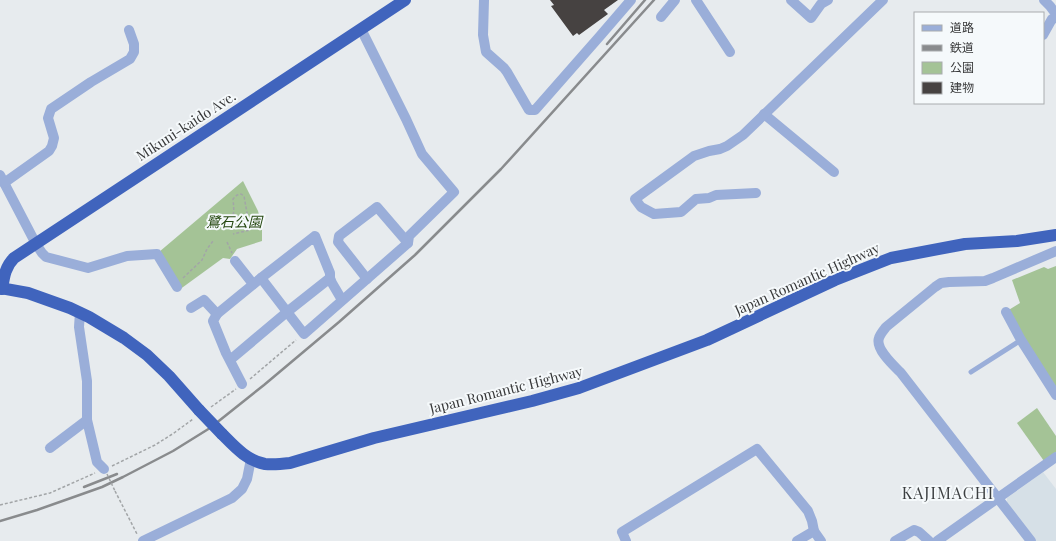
<svg xmlns="http://www.w3.org/2000/svg" width="1056" height="541" viewBox="0 0 1056 541" font-family="'Playfair Display','Noto Sans JP',serif">
<style>
.built{fill:#d6e0e7}
.green{fill:#a4c396}
.building{fill:#464241}
.lines{fill:none;stroke-linecap:round;stroke-linejoin:round}
.path{stroke:#a2a5a7;stroke-width:1.5;stroke-dasharray:3 2;stroke-linecap:butt}
.lane{stroke:#9aaed9;stroke-width:5}
.street{stroke:#9aaed9;stroke-width:10}
.highway{stroke:#4064bd;stroke-width:12}
.rail{stroke:#898b8d;stroke-width:2.5}
.path-bridge{stroke:#a2a5a7;stroke-width:1.5;stroke-dasharray:3 2;stroke-linecap:butt}
.highway-bridge{stroke:#4064bd;stroke-width:12}
.labels{text-anchor:middle;stroke-width:4;stroke-linejoin:round;paint-order:stroke}
.street-label{font-size:14px;fill:#38393a;stroke:#f5f9fb}
.park-label{font-size:14px;font-style:italic;fill:#24470f;stroke:#f5f9fb}
.quarter-label{font-size:16px;letter-spacing:1px;fill:#3c3f41;stroke:#f5f9fb}
</style>
<rect width="100%" height="100%" fill="#e7ebee"/>
<!-- built -->
<path class="built" d="M1043,472l13,17v52h-21l-28,-37v-6z"/>
<!-- green -->
<g class="green">
<path d="M243,181l15,30 4,15v15l-25,8 -7,10 -7,-1 -44,32 -20,-38z"/>
<path d="M1056,266v126l-49,-81 13,-8 -8,-23 32,-13 4,2z"/>
<path d="M1037,408l19,28v16l-12,9 -27,-38z"/>
</g>
<!-- building -->
<path class="building" d="M550,0h68l-14,10 4,4 -29,21 -2,-2 -4,3 -22,-30 3,-1z"/>
<g class="lines">
<!-- path -->
<g class="path">
<path d="M229,224c6,-10 5,-14 4,-25l4,-4 4,-1 3,2 6,34 -17,4"/>
<path d="M227,242l5,11"/>
<path d="M183,278l19,-18 5,-11 6,-8"/>
<path d="M250,379l46,-39"/>
<path d="M211,407l25,-18"/>
<path d="M112,466l43,-21 19,-12 19,-14"/>
<path d="M115,491l22,43"/>
<path d="M0,505l50,-12 45,-20"/>
</g>
<!-- lane -->
<path class="lane" d="M971,372l50,-32"/>
<!-- street -->
<g class="street">
<path d="M484,0l-1,35 3,17 18,16 3,4 22,38h6l65,-74 31,-36"/>
<path d="M696,0l34,52"/>
<path d="M791,0l20,18 10,-14 7,-4"/>
<path d="M1044,0l6,6 6,8"/>
<path d="M661,17l14,-17"/>
<path d="M1043,35l9,-16 4,-1"/>
<path d="M764,114l70,58"/>
<path d="M0,175l36,69 6,9 4,4 42,11 39,-12 30,-2 20,33"/>
<path d="M4,183l45,-32 3,-5 2,-8 -6,-20 3,-9 40,-27 39,-23 4,-7v-8l-5,-14"/>
<path d="M756,193l-40,2 -7,3 -13,1 -15,13 -27,2 -13,-7 -6,-8 59,-43 15,-5 11,-2 7,-3 16,-11 140,-135"/>
<path d="M235,261l18,23"/>
<path d="M261,278l43,56 104,-91 1,-7 45,-44 -32,-38 -16,-35 -45,-90"/>
<path d="M330,278l2,5 10,17"/>
<path d="M367,279l-29,-37 1,-6 38,-29 31,36"/>
<path d="M191,308l13,-8 13,14"/>
<path d="M80,312l-1,15 8,54v39l10,42 7,7"/>
<path d="M1006,312l15,28 35,55"/>
<path d="M230,360l57,-48 43,-34v-5l-15,-37 -54,42 -44,36 -4,7 13,32 16,31"/>
<path d="M50,448l37,-28"/>
<path d="M143,541l89,-43 10,-9 5,-10 4,-20"/>
<path d="M626,541l-4,-9 135,-83 51,62 4,10 2,10 7,10"/>
<path d="M797,541l17,-10"/>
<path d="M895,541l19,-11 5,2 10,9"/>
<path d="M937,541l119,-84"/>
<path d="M1031,541l-130,-168c-7,-7 -26,-24 -22,-35 1,-4 4,-7 7,-11l49,-40 6,-4 8,-1 36,-1 8,-3 63,-27"/>
</g>
<!-- highway -->
<g class="highway">
<path d="M0,288l28,5 42,15 19,9 35,21 23,17 22,21 30,34"/>
<path d="M2,289c2,-12 3,-22 12,-31l391,-258"/>
<path d="M222,434c12,12 25,27 43,30 8,1 17,0 25,-1l84,-25 158,-37 47,-13 128,-48 128,-60 56,-22 74,-14 52,-3 39,-6"/>
</g>
<!-- rail -->
<g class="rail">
<path d="M607,44l38,-44"/>
<path d="M84,487l33,-13"/>
<path d="M0,521l37,-11 34,-12 31,-11 21,-10 50,-26 37,-23 54,-43 75,-63 76,-67 86,-86 153,-169"/>
</g>
<!-- path-bridge -->
<path class="path-bridge" d="M107,474l8,17"/>
<!-- highway-bridge -->
<path class="highway-bridge" d="M199,410l23,24"/>
</g>
<g class="labels">
<!-- street labels -->
<g class="street-label">
<text transform="translate(186 126) rotate(-33)" y="5">Mikuni-kaido Ave.</text>
<text transform="translate(807 279) rotate(-24)" y="5">Japan Romantic Highway</text>
<text transform="translate(506 390) rotate(-14)" y="5">Japan Romantic Highway</text>
</g>
<!-- park labels -->
<g class="park-label">
<text x="234" y="227">鷺石公園</text>
</g>
<!-- quarter labels -->
<g class="quarter-label">
<text x="948" y="499">KAJIMACHI</text>
</g>
</g>
<!-- legend -->
<rect x="914" y="12" width="130" height="92" fill="#f5f9fb" stroke="#a9acae"/>
<rect x="922" y="25" width="20" height="6" fill="#9aaed9" stroke="#a9acae"/>
<text x="950" y="32" font-size="12" fill="#38393a">道路</text>
<rect x="922" y="45" width="20" height="6" fill="#898b8d" stroke="#a9acae"/>
<text x="950" y="52" font-size="12" fill="#38393a">鉄道</text>
<rect x="922" y="62" width="20" height="12" fill="#a4c396" stroke="#a9acae"/>
<text x="950" y="72" font-size="12" fill="#38393a">公園</text>
<rect x="922" y="82" width="20" height="12" fill="#464241" stroke="#a9acae"/>
<text x="950" y="92" font-size="12" fill="#38393a">建物</text>
</svg>
